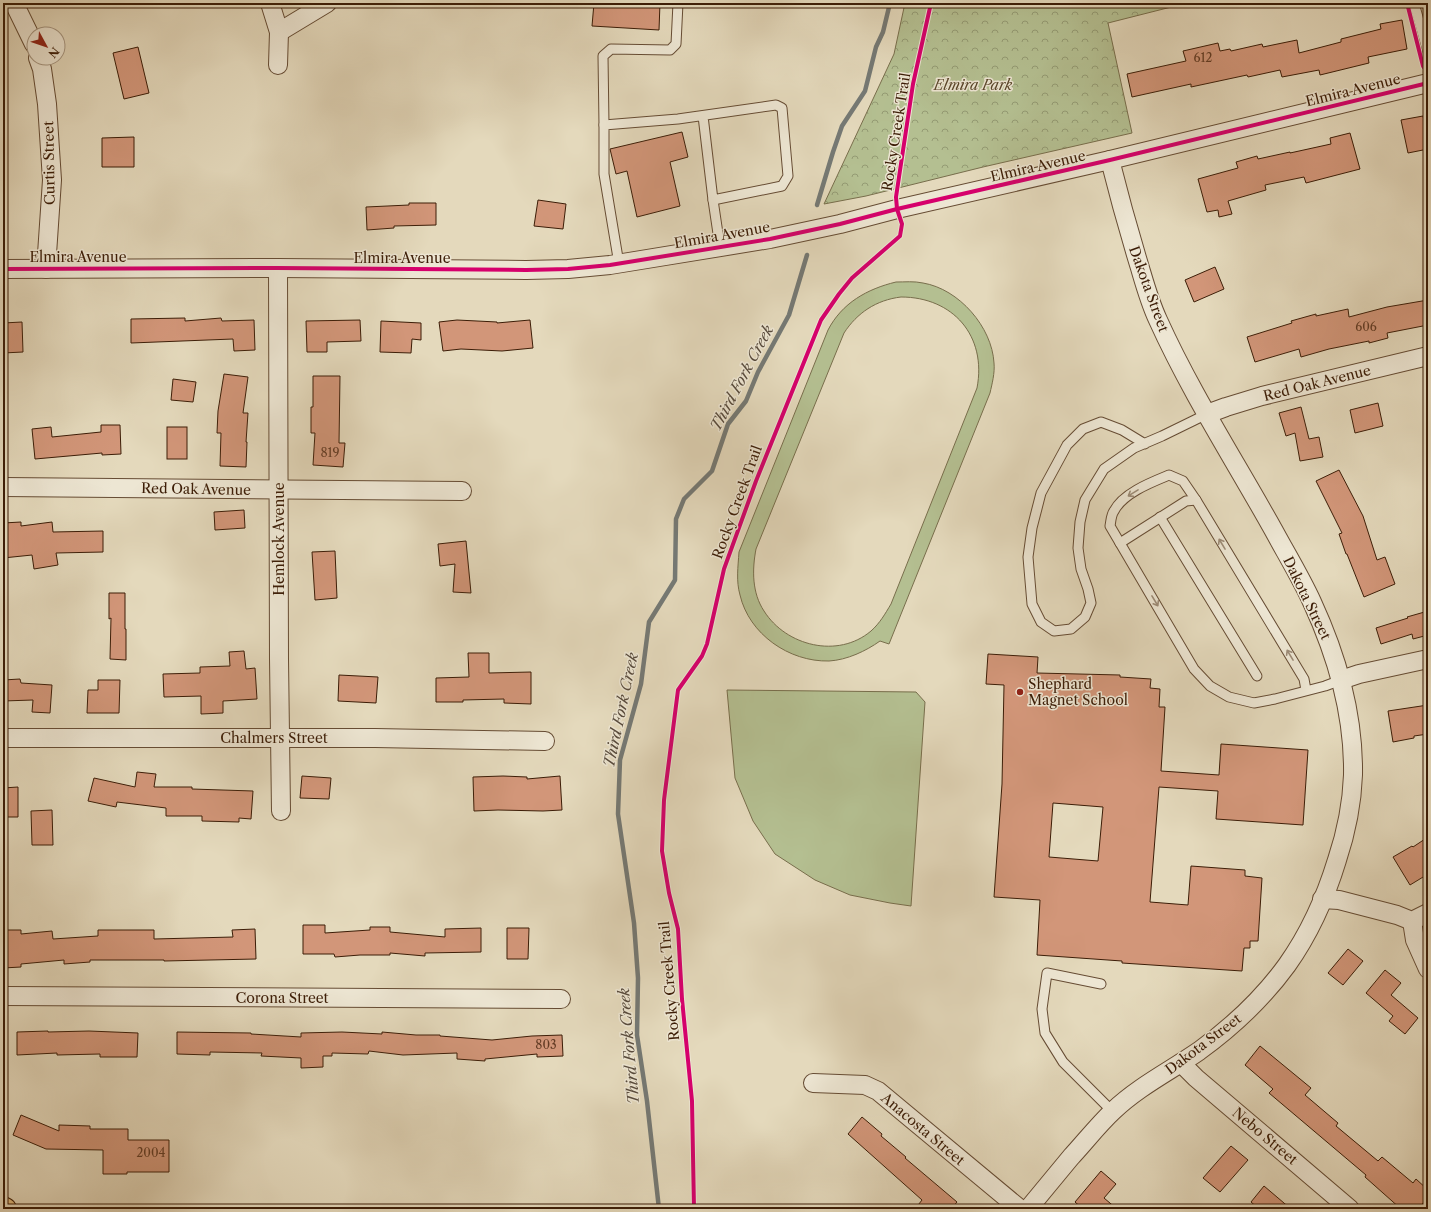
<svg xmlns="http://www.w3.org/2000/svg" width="1431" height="1212" viewBox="0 0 1431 1212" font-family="'Libre Caslon Text',serif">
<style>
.green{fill:#b4bf91;stroke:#786e4c;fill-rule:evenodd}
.forest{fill:url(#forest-crowns);stroke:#786e4c}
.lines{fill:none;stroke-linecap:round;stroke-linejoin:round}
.stream{stroke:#757974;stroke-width:4.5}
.building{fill:#d29679;stroke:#3c1d07;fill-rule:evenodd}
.lane-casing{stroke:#664c34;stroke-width:11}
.street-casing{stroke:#664c34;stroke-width:20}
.primary-casing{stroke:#3c1d07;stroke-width:24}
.lane{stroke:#ede6d3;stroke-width:9}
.street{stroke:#ede6d3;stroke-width:18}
.primary{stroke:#e2bc7e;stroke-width:22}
.cycleway-casing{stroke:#ede6d3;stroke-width:6}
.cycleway{stroke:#d6006c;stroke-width:4}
.oneway{stroke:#9d8c77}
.poi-dot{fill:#8f2418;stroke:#ede6d3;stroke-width:1.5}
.labels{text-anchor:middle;stroke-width:3;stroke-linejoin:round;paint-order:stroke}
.number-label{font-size:12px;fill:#623b24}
.park-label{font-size:14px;font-style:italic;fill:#5a462a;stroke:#ede6d3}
.street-label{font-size:14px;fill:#3c1d07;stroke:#ede6d3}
.poi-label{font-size:14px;fill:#3c1d07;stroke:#ede6d3;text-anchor:start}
.water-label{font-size:15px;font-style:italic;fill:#584b3d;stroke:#ede6d3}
</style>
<defs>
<pattern id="forest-crowns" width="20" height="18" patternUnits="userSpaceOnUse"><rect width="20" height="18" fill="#b4bf91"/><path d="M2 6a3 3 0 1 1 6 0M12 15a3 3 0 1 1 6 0" fill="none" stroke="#949b74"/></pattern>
</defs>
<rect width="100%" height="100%" fill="#e4d9bc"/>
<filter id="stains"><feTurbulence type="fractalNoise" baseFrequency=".005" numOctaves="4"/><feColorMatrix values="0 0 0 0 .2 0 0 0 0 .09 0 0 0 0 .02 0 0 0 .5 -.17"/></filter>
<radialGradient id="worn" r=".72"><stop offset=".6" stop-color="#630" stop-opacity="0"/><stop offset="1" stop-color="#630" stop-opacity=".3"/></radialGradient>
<!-- green -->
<g class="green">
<path d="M896,282c9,0 18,-1 27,1 36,6 69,44 71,80 1,10 -2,21 -4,30l-101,251 -9,-3c-14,10 -33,19 -51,20 -40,1 -80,-27 -89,-66 -4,-14 -2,-28 -1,-43l89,-222c14,-27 39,-41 68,-48zM901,297c52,0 86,39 76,91l-86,216c-6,10 -11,19 -20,27 -33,28 -85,15 -107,-20 -12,-18 -12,-41 -8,-62l88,-216c13,-20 32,-33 57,-36z"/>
<path d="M727,690l189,2 9,10 -14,204 -21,-3 -40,-8 -35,-15 -40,-26 -22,-33 -18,-43z"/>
</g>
<!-- forest -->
<path class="forest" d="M905,3h282l-79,20 24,110 -149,34 -117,29 -42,8 70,-150z"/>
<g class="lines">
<!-- stream -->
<g class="stream">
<path d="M817,205l16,-53 9,-26 23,-35 11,-44 7,-15 7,-29"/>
<path d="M659,1209l-12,-108 -10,-66 1,-57 -4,-55 -16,-109 2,-54 21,-76 8,-62 26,-42 1,-61 8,-20 28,-28 16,-47 18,-23 12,-29 31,-57 18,-60"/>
</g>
</g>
<!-- building -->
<g class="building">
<path d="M594,3h66l-1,27 -67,-4z"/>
<path d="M1402,20l5,29 -39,8 1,6 -49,12 -1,-5 -37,7 -2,-7 -32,7 -1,-2 -56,12v-3l-59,13 -5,-23 59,-13 -3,-10 35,-8 2,8 10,-2 1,2 31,-7 1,3 34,-7 2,13 42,-11v-3l40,-10 -1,-5z"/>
<path d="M138,47l11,46 -25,6 -11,-46z"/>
<path d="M1423,116l5,24v9l-20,4 -7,-33z"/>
<path d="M682,132l6,25 -18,5 10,44 -43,11 -10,-46 -11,3 -6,-25z"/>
<path d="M1350,133l10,36 -54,14 -2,-6 -39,8 1,5 -38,11 4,13 -13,3 -1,-7 -11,2 -9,-33 40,-11 -2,-6 21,-6 1,3 32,-7v1l41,-9 -1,-6z"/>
<path d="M134,137v30h-32v-29z"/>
<path d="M538,200l28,4 -3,25 -29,-3z"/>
<path d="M409,203h27v22l-42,1v2l-27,2 -1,-23 43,-2z"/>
<path d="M1215,267l9,22 -30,13 -9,-22z"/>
<path d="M1428,300v25l-41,8 1,5 -19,5v-2l-40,8 -28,8 -2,-8 -44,13 -8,-25 45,-14 -1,-2 25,-7v2l32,-7 1,8 38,-10z"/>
<path d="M185,318v3l36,-3 1,3 32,-1 1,30 -21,1 -1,-12 -102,4v-24z"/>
<path d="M360,320l1,21 -34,1v10h-20l-1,-31z"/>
<path d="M457,320l40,2v1l33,-3 3,28 -31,3 -41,-2 -18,2 -4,-29z"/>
<path d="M381,321l40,2v17l-9,-1 -1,14 -31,-1z"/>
<path d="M22,322l1,30 -20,1v-30z"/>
<path d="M224,374l24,3 -5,36h5l-2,29h1l-1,25 -26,-1 1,-33h-4l1,-22z"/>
<path d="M313,376h27l-1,67h6l-2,24 -30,-2 2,-32h-4v-26h2z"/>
<path d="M173,379l23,3 -3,20 -22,-2z"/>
<path d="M1378,403l5,23 -28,7 -5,-23z"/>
<path d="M1301,407l8,32 10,-2 4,20 -23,4 -5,-28 -9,3 -7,-23z"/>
<path d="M101,425h19l1,29 -19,1v-2l-67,6 -3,-30 19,-2 1,10 49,-5z"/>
<rect x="167" y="427" width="20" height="32"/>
<path d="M1339,470l24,46 14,44 8,-3 10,27 -31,13 -17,-43h-1l-7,-20 3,-1 -26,-52z"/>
<path d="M244,510l1,18 -30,2 -1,-18z"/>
<path d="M21,522v4l31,-4 1,10 50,-1v21l-47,1 2,12 -24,4 -2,-14 -29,3v-35z"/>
<path d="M466,541l5,52 -18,-1 2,-28 -15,2 -2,-22z"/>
<path d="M335,551l2,47 -22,2 -3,-48z"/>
<path d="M109,593h16v36h1v31l-16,-1 1,-41 -2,1z"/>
<path d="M1428,611v24l-15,4 -1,-5 -31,10 -5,-16 32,-10 -1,-1z"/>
<path d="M244,651l2,18 9,-1 2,31 -34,2v12l-22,1v-18l-37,1 -1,-23 37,-1v-6l30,-1 -1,-14z"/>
<path d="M468,653h21v20l42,-1v32l-27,-1v-4l-41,1v2h-27v-24l33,-1z"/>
<path d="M988,654l50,3 -1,16 83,2v2l31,2 -1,9 10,1 -1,18h6l-4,64 58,4 2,-31 87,6 -5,75 -87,-6 2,-28 -59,-4 -9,115 38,3 3,-39 54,4v6l17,2 -4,63h-8v7h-6l-2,23 -120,-8v-2l-85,-6 3,-55 -46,-3 8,-113 2,-99 -18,-1zM1053,803l50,4 -5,54 -49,-4z"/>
<path d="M339,675l39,2 -2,26 -38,-2z"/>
<path d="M20,679l1,4 31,2 -2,28 -18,-1 1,-12 -30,1v-21z"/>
<path d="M98,680h22l-1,33h-32l1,-23h10z"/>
<path d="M1428,705v29l-14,2v2l-21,4 -5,-31z"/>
<path d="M137,772l19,2 -2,13h38v2l61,2 -2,28 -12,-1v4l-37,-1v-5h-36v-8l-49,-6 -1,5 -28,-6 6,-23 41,9z"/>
<path d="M302,776l29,2 -2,21 -29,-1z"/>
<path d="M503,776l24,1v2l33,-3 2,34 -19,1 -45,-1 -24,1 -1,-34z"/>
<path d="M18,787v30h-15v-29z"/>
<path d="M52,810l1,35h-21l-1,-34z"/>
<path d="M1428,837v37l-18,11 -17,-28 19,-11 1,1z"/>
<path d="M303,925h22v8l45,-3v-3h20v5l55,5v-8l36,-1v24l-56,1v3l-35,-3v2h-30l-25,2 -1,-3h-31z"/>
<path d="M507,928h22l-1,31h-21z"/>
<path d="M255,929l1,30 -92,2v-1h-74v2l-26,2v-4l-43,4v3l-18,1v-38h18v4l31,-3 1,8 45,-3v-6h56v9l79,-2 -1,-7z"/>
<path d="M1348,949l15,12 -20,24 -15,-12z"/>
<path d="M1385,970l16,13 -10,12 27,23 -13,16 -16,-13 4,-5 -27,-23z"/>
<path d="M48,1031v1l41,-1 49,2 -1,24h-37v-3l-43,1v-2l-40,2v-23z"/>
<path d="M177,1032l74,1v1l50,3v-4l41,-1 40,2v-2l34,3h24v1l52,4 40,-4 30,-1 1,21 -26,1v-3l-52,5v2l-28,-2v-6l-54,2 -34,-4 -1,3 -36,-1v3h-9v11l-22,1v-10l-40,-2 1,-3 -52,-1v3l-33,-1z"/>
<path d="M1260,1046l51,42 -6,7 33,28 -2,3 42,35 4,-4 31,26 3,-4 12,11v7l-10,12h-17l-36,-32 1,-2 -97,-82 4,-4 -28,-24z"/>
<path d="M21,1115l38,16v-6l31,1v3h38v11h41v32h-42v2h-24v-24l-57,-1 -33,-14z"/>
<path d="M862,1117l20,17 -1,2 25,21 -1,1 52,44 -6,7h-36l7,-9 -74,-66z"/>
<path d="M1231,1146l17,14 -28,32 -17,-14z"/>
<path d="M1101,1171l15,13 -12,14 13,11h-34l-8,-7z"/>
<path d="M1264,1186l27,23h-32l-8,-7z"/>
</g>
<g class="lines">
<!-- lane casing -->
<g class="lane-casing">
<g id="lane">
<path d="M1414,3l14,50"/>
<path d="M604,125l-1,-69 8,-7 59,1 6,-6 2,-41"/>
<path d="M713,200l7,47"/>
<path d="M619,264l-15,-90v-49l74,-6 98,-14 6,3 6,68 -6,10 -69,14 -10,-84"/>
<path d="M1145,444l-23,-14 -21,-8 -18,7 -16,16 -26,48 -9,35 -4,29 4,47 9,18 13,9 17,-2 14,-12 6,-14 -3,-14 -7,-20 -3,-21 2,-26 5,-22 19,-31 30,-21 28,-12 45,-22"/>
<path d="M1160,517l97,159"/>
<path d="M1120,543l66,-42 10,-1"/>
<path d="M1306,690l-2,-11 -108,-179 -13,-19 -14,-6c-17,7 -46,18 -55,36 -3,4 -3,10 -4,15l84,143 16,17 19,11 25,6 21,-4 50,-13 16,-6"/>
<path d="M1101,984l-54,-11 -5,36 3,24 18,29 49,49"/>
</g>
</g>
<!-- street casing -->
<g class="street-casing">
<g id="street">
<path d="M14,3l20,41"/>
<path d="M270,3l9,29 -1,33"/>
<path d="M279,32l48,-29"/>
<path d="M38,58l4,11 5,35 5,76 -6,89"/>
<path d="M278,268l1,391 2,152"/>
<path d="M3,269l275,-1 248,2 42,-1 42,-4 160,-26 70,-15 57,-15 213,-49 318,-77"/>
<path d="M1207,414l19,-7 36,-11 166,-40"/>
<path d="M3,487l459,4"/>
<path d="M1341,680l18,-6 69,-15"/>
<path d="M3,738h372l170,3"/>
<path d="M1322,899l17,1 58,15 15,6 16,-8"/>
<path d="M1412,921l3,19 13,29"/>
<path d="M3,996l558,3"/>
<path d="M1181,1063l15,15 154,131"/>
<path d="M813,1083l52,2 13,6 142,118"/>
<path d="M1028,1209c14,-17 29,-35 43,-52 14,-15 27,-32 42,-46 25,-24 57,-40 86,-60 33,-24 64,-53 88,-86 22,-31 39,-69 50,-105 9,-27 15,-57 16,-85 1,-60 -16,-119 -41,-173 -11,-24 -25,-47 -38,-71 -39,-70 -83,-138 -116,-211 -8,-17 -13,-35 -18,-52 -11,-36 -21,-72 -30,-108"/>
</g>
</g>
<!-- primary casing -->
<g class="primary-casing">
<path id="primary" d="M3,1208l2,1"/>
</g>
<!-- lane -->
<use href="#lane" class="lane"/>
<!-- street -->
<use href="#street" class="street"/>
<!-- primary -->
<use href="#primary" class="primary"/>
<!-- cycleway casing -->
<g class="cycleway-casing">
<g id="cycleway">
<path d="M1407,3l16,63 5,7"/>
<path d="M3,269l275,-1 248,2 42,-1 42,-4 160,-26 70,-15 57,-15 213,-49 318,-77"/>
<path d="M694,1209l-2,-108 -10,-102 -4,-70 -9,-36 -7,-42 2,-51 14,-110 24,-34 5,-12 17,-75 32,-88 65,-161 18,-26 13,-16 48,-42 2,-12 -5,-15 -1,-12 17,-113 18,-81"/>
</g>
</g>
<!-- cycleway -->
<use href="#cycleway" class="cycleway"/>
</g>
<!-- one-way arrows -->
<defs><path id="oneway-shaft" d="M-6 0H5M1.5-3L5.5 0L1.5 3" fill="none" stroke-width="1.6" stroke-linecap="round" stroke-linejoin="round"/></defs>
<g class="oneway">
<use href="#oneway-shaft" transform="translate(1133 493) rotate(148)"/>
<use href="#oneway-shaft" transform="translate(1222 544) rotate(-121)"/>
<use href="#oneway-shaft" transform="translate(1155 601) rotate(59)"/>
<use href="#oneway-shaft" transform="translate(1290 655) rotate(-121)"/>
</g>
<!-- markers -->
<circle class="poi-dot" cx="1020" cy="692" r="4"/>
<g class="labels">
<!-- number labels -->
<g class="number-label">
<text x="1203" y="62">612</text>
<text x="1366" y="331">606</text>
<text x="330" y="457">819</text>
<text x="546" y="1049">803</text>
<text x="151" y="1157">2004</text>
</g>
<!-- park labels -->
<g class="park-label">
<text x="973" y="90">Elmira Park</text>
</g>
<!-- street labels -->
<g class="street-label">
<text transform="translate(1353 90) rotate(-14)" y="5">Elmira Avenue</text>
<text transform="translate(896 132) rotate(-81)" y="5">Rocky Creek Trail</text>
<text transform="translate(49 163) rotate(-91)" y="5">Curtis Street</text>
<text transform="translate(1038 166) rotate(-13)" y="5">Elmira Avenue</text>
<text transform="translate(722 235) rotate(-10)" y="5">Elmira Avenue</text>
<text x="78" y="262">Elmira Avenue</text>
<text x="402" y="263">Elmira Avenue</text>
<text transform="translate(1149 289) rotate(70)" y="5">Dakota Street</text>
<text transform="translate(1317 383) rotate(-14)" y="5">Red Oak Avenue</text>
<text transform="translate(196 489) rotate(1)" y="5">Red Oak Avenue</text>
<text transform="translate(737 502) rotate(-70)" y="5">Rocky Creek Trail</text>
<text transform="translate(279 539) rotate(-90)" y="5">Hemlock Avenue</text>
<text transform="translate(1307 598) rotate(64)" y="5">Dakota Street</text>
<text x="274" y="743">Chalmers Street</text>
<text transform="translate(669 981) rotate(-95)" y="5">Rocky Creek Trail</text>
<text x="282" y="1003">Corona Street</text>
<text transform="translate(1203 1044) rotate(-37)" y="5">Dakota Street</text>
<text transform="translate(923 1129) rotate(40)" y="5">Anacosta Street</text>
<text transform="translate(1265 1136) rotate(40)" y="5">Nebo Street</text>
</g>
<!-- poi labels -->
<g class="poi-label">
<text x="1028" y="689">Shephard<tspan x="1028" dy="16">Magnet School</tspan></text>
</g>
<!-- water labels -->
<g class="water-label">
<text transform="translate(742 378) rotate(-62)" y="5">Third Fork Creek</text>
<text transform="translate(621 710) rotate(-78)" y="5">Third Fork Creek</text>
<text transform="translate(629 1046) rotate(-95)" y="5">Third Fork Creek</text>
</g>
</g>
<!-- margin -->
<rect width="1431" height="1212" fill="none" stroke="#e4d9bc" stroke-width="16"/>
<rect x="4" y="4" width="1423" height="1204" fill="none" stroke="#3c1d07" stroke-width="2"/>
<rect x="8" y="8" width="1415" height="1196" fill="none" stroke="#3c1d07"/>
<!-- north arrow -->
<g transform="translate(46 46) rotate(130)"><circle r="19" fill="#ede6d3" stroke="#a69681"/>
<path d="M0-3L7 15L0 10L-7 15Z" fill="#8f2418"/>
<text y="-6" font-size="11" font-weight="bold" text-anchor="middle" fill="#3c1d07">N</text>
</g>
<rect width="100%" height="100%" filter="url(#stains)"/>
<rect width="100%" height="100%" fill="url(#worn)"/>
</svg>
